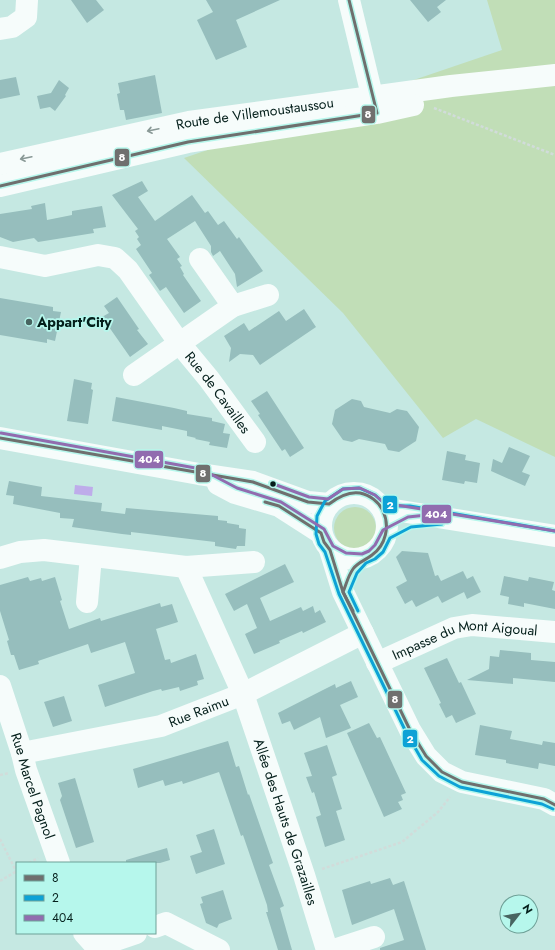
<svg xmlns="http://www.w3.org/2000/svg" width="555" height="950" viewBox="0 0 555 950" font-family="Jost,sans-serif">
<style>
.green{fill:#c1deb7}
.water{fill:#beacea}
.building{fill:#96bebd}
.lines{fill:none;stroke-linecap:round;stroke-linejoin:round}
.path{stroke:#d1dcda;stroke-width:2.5;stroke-dasharray:3 2;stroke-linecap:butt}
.minor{stroke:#f6fcfb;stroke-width:22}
.bus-1-casing{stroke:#b6f7ec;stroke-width:6}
.bus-2-casing{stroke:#b6f7ec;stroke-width:6}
.bus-3-casing{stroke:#b6f7ec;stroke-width:6}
.bus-1{stroke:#6f6f6e;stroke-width:3}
.bus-2{stroke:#0da2d6;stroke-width:3}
.bus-3{stroke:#916caf;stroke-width:3}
.oneway{stroke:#899996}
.poi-dot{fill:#486561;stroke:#b6f7ec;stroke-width:1.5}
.bus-dot{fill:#041f1b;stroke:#b6f7ec;stroke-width:1.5}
.labels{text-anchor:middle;stroke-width:3.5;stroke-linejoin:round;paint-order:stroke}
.street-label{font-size:14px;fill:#041f1b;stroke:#b6f7ec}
.poi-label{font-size:14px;font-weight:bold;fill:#041f1b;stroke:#b6f7ec;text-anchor:start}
.line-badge{stroke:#b6f7ec;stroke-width:1.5}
.badge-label{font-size:11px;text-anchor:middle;font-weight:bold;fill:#fff}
</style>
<rect width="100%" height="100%" fill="#c5e8e2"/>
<!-- green -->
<g class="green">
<path d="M487,0h68v457l-79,-38 -33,19 -100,-125 -159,-155 318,-108z"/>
<circle cx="355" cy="528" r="21"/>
</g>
<!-- water -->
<path class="water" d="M75,485l18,2 -1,9 -18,-2z"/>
<!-- building -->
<g class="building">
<path d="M71,0h25l8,10 -17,13z"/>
<path d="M206,0h74l-44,20 11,27 -31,13 -19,-40 16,-8z"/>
<path d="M410,0h36l-9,7 4,5 -13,10z"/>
<path d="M155,75l7,38 -36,7 -2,-10h-4l-3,-16 3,-1 -2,-10z"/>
<path d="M16,77l4,18 -20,4v-19z"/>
<path d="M59,80l10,8 -4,7 1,1 -11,15 -5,-4 -10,2 -3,-13 14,-3z"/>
<path d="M142,181l6,10 -10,6 17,24 37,-26 13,18 3,-2 10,14 6,-4 13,18 2,-2 24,34 -26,16 -2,-13 -15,-23 -7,5 -2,-4v-6l-16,-25 -28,18 13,18 -3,2 5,7 -2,1 4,7 -1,1 18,26 -17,12 -18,-26 -6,4 -11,-16 3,-2 -16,-24 5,-4 -4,-6 2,-2 -4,-6 3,-2 -26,-34z"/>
<path d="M45,203l2,17 25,-5v-4l30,-5 4,21 -13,2 1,4 -56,9 -4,-4 -21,4 -13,-5v-23l32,-5 -1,-3z"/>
<path d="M117,297l22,32 -2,1 11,14 -18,13 -28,-40 7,-4 -5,-7z"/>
<path d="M0,298l53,9v4l8,1 -6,29 -8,-2v4l-47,-8z"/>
<path d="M304,309l12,18 -56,38 -7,-10 -13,-1 -11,8 2,-14 -7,-12 20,-13 5,8 30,-20 7,10z"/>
<path d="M74,379l18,4 -1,6 2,1 -5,34 -21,-3z"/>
<path d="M267,391l37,57 -14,9 -5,-8 -3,2 -24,-36 2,-1 -9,-13z"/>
<path d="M116,397l58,11 13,3v3l25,4v3l13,3 -2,9 7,1 -3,14 -18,-3 1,-3 -15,-3 1,-1 -9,-2v-5l-25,-5v4l-50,-9z"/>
<path d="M352,399l9,2 3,6 26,6 7,-4 10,2 12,16 -3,14 -17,11 -11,-2 -3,-6 -26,-5 -7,3 -9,-2 -11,-16 3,-14z"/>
<path d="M509,447l21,9 -8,16 8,3 -5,11 -34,-15 2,-12 9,4z"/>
<path d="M447,451l19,4 -1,5 15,3 -3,20 -12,-2 -1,3 -22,-4z"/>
<path d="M9,481l33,6 -1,9 61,7 -1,8 24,3 1,-6 92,8v4l9,1v2l12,2v3l7,1 -1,17h-8l-1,3 -21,-3v-4l-84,-10v3l-9,-1 -50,-7 2,-8 -14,-1v-5l-47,-9 1,-8 -8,-1z"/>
<path d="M402,551l26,2 7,23 3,-1 3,6 22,-10 4,8 6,-3 8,16 -14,7 -3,-7 -22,11 -4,-7 -22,11 -4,-7 -7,4 -9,-17 11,-6 -11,-24z"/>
<path d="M285,564l9,18 -34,16 10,23 31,-14 2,4 10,-5 2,7 5,-3 6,12 -23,11 -1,-2 -23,10 1,2 -26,11 -9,-20 12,-6 -10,-24 -13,7 -9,-17z"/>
<path d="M504,576l24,5 1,-4 25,5 -2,8 3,1v18l-31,-6v4l-16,-3 1,-7 -9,-2z"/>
<path d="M28,577l2,4 11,-3 1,3 13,-4 7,23 -2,1 9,28 31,-11 1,3 59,-18 1,4 11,-3 6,18 -22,7 9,31 5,-1 1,4 25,-9 8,25 -7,2 1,4 -18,6 -1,-4 -17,4 -1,-2 -8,2 -48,16 -7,-22 37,-12 -10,-31 -34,11 -3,-9 -50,17 1,3 -20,6 -5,-15h-3l-4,-14 2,-1 -9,-29v-26z"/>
<path d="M500,650l31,3v7l24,2v20l-42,-4v6l-46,-4 22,-11 1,-13 9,1z"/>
<path d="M447,658l12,25 2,-1 15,32 -20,9 -4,-8 -6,3 -7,-14 2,-1 -17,-35z"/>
<path d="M351,681l7,16 -18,8 11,23 -25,10 -6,-21 -26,13 -4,-9 -8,3 -4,-11 45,-23 12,-6 1,4z"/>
<path d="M64,696l8,25 -19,6 -9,-25z"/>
<path d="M369,723l8,15 3,-1 26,56 -5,2 2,5 -5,2 4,7 -18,8 -37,-84z"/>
<path d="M480,725l32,6 -2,8 32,6 1,-4 12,2v23l-16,-3 -1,6 -32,-6v-3l-31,-5z"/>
<path d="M228,741l8,26 3,-1 9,29 1,-1 24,69 -4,2 15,41 -4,2 12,42h-14l-12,-38h2l-1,-7 -24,-70 -2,1 -22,-64 -36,12 -1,-3 -17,5 -2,-6 -25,8 -5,-19z"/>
<path d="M327,745l10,30 -5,2 10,32 -6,2 9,29 -20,7 -9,-30 5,-2 -7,-23 -2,1 -6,-16 6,-1 -8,-23z"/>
<path d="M75,778l19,64 -18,6 -16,-48 2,-4 -4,-13z"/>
<path d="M214,829l11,35 -29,10 -6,-18 12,-4 -6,-17z"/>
<path d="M167,848l3,12 -10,3h-34v-3z"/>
<path d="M390,878l3,7 11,-4 22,69h-46v-2l24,-8 -10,-31 -42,16 -10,-35 28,-9 1,3z"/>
<path d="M223,890l9,29 -13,5 -2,4 -11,-5 -6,-19 3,-1 -2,-6z"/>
</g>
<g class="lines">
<!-- path -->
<g class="path">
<path d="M434,108l121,47"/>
<path d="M0,775l9,-2"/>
<path d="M0,839l16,32"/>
<path d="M29,863l9,-5"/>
<path d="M322,869l80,-27 36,-30 12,-15"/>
<path d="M0,881l17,-10"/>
</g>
<!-- minor -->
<g class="minor">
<path d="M349,0l27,112"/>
<path d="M0,29l12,-2 14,-10 1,-17"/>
<path id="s1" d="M0,164l189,-42 262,-36 104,-11"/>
<path d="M0,186l188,-44 189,-29 36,-8"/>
<path id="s2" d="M0,257l45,9 53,-11 17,3 13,12 52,74 29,35 46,63"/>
<path d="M233,306l35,-11"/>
<path d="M134,375l99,-69 -33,-47"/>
<path d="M0,438l199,36 54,8 55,20 21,2"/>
<path d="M218,484l17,9 44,13 42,27"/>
<circle cx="354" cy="526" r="33"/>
<path d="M382,508l173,28"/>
<path d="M330,550l13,42 67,138 16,26 16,16 20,10 82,17 11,6"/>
<path d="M0,558l20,-6 24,-2 142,17 68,-5"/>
<path id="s3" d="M186,567l57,127 61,181 23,75"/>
<path d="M87,602l4,-46"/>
<path id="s4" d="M377,663l77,-35 18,-3 83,7"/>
<path id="s5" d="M0,686l22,67 4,17 33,93"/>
<path id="s6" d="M22,753l139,-27 82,-32 120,-61"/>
<path d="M155,927l11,-4 53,27"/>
<path d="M84,933l9,10h14l29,-10"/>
<path d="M334,950l40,-13"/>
</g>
<!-- bus-1 casing -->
<g class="bus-1-casing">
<g id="bus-1">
<path d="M0,186l188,-44 189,-29 -28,-113"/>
<path d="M0,438l253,44 55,20 21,2c9,-7 19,-13 31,-11 10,2 19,9 23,18 7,15 3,34 -11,44 -6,5 -14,7 -19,14 -5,7 -7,16 -10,23l67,138 16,26 16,16 20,10 82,17 11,6"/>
<path d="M265,502l14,4 42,27 3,9 6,8 13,42 10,19"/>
</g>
</g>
<!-- bus-2 casing -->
<g class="bus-2-casing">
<g id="bus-2">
<path d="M358,611l-9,-19 8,-19 9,-10 9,-4 8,-7 7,-14 21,-11 31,-3"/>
<path d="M553,809l-11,-5 -82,-17 -21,-11 -17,-16 -16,-28 -67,-138 -14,-42 -6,-8 -3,-10 1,-18 8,-15 18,-12 16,-1 16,7 9,8 10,3h16l145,25"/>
</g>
</g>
<!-- bus-3 casing -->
<g class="bus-3-casing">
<g id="bus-3">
<path d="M1,433l200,36 36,19 44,14 43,27 9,17 13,7 16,1 7,-3 6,-6 8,-15 25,-13 38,-4 109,18"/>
<path d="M271,483l38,14 19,2 15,-10 17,-1 15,7 9,8 56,9"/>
</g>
</g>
<!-- bus-1 -->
<use href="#bus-1" class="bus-1"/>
<!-- bus-2 -->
<use href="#bus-2" class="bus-2"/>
<!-- bus-3 -->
<use href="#bus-3" class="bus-3"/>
</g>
<!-- one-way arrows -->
<defs><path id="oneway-shaft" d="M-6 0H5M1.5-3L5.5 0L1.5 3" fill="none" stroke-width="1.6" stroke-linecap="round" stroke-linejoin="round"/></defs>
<g class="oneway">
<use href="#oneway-shaft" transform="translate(153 130) rotate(168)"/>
<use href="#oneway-shaft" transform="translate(26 158) rotate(168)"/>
</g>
<!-- markers -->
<circle class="poi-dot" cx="29" cy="322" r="4"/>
<circle class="bus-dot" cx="273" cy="484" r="3.5"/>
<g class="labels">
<!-- street labels -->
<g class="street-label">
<text dy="5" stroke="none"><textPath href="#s1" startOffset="260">Route de Villemoustaussou</textPath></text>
<text dy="5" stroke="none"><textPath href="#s2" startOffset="287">Rue de Cavailles</textPath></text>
<text dy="5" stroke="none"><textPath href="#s4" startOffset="93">Impasse du Mont Aigoual</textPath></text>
<text dy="5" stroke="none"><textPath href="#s6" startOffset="182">Rue Raimu</textPath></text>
<text dy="5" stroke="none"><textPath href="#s5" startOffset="105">Rue Marcel Pagnol</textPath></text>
<text dy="5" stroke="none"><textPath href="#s3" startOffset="274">Allée des Hauts de Grazailles</textPath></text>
</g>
<!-- poi labels -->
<g class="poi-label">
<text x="37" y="327">Appart'City</text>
</g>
</g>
<g class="line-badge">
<rect x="361" y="105" width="15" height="19" rx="4" fill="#6f6f6e"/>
<rect x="114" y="148" width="16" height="19" rx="4" fill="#6f6f6e"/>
<rect x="134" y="450" width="30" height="19" rx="4" fill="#916caf"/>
<rect x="195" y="464" width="16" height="19" rx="4" fill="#6f6f6e"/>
<rect x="382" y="495" width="16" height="19" rx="4" fill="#0da2d6"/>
<rect x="421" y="504" width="31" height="20" rx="4" fill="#916caf"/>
<rect x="387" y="690" width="16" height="19" rx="4" fill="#6f6f6e"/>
<rect x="402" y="729" width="16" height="19" rx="4" fill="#0da2d6"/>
</g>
<g class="badge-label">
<text x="368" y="118">8</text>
<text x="122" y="161">8</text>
<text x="149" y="463">404</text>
<text x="203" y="477">8</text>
<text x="390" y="509">2</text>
<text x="436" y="518">404</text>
<text x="395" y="703">8</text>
<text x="410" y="743">2</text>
</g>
<!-- legend -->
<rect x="16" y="862" width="140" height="72" fill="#b6f7ec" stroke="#6fa198"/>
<rect x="24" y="875" width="20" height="6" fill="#6f6f6e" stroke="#6fa198"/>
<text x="52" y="882" font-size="12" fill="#041f1b">8</text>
<rect x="24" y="895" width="20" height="6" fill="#0da2d6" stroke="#6fa198"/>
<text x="52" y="902" font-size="12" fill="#041f1b">2</text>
<rect x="24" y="915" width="20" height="6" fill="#916caf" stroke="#6fa198"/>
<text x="52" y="922" font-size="12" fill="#041f1b">404</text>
<!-- north arrow -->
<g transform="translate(519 914) rotate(59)"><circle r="19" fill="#b6f7ec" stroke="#6fa198"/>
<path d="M0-3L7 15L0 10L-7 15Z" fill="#486561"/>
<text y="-6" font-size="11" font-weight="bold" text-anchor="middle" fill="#041f1b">N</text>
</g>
</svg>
